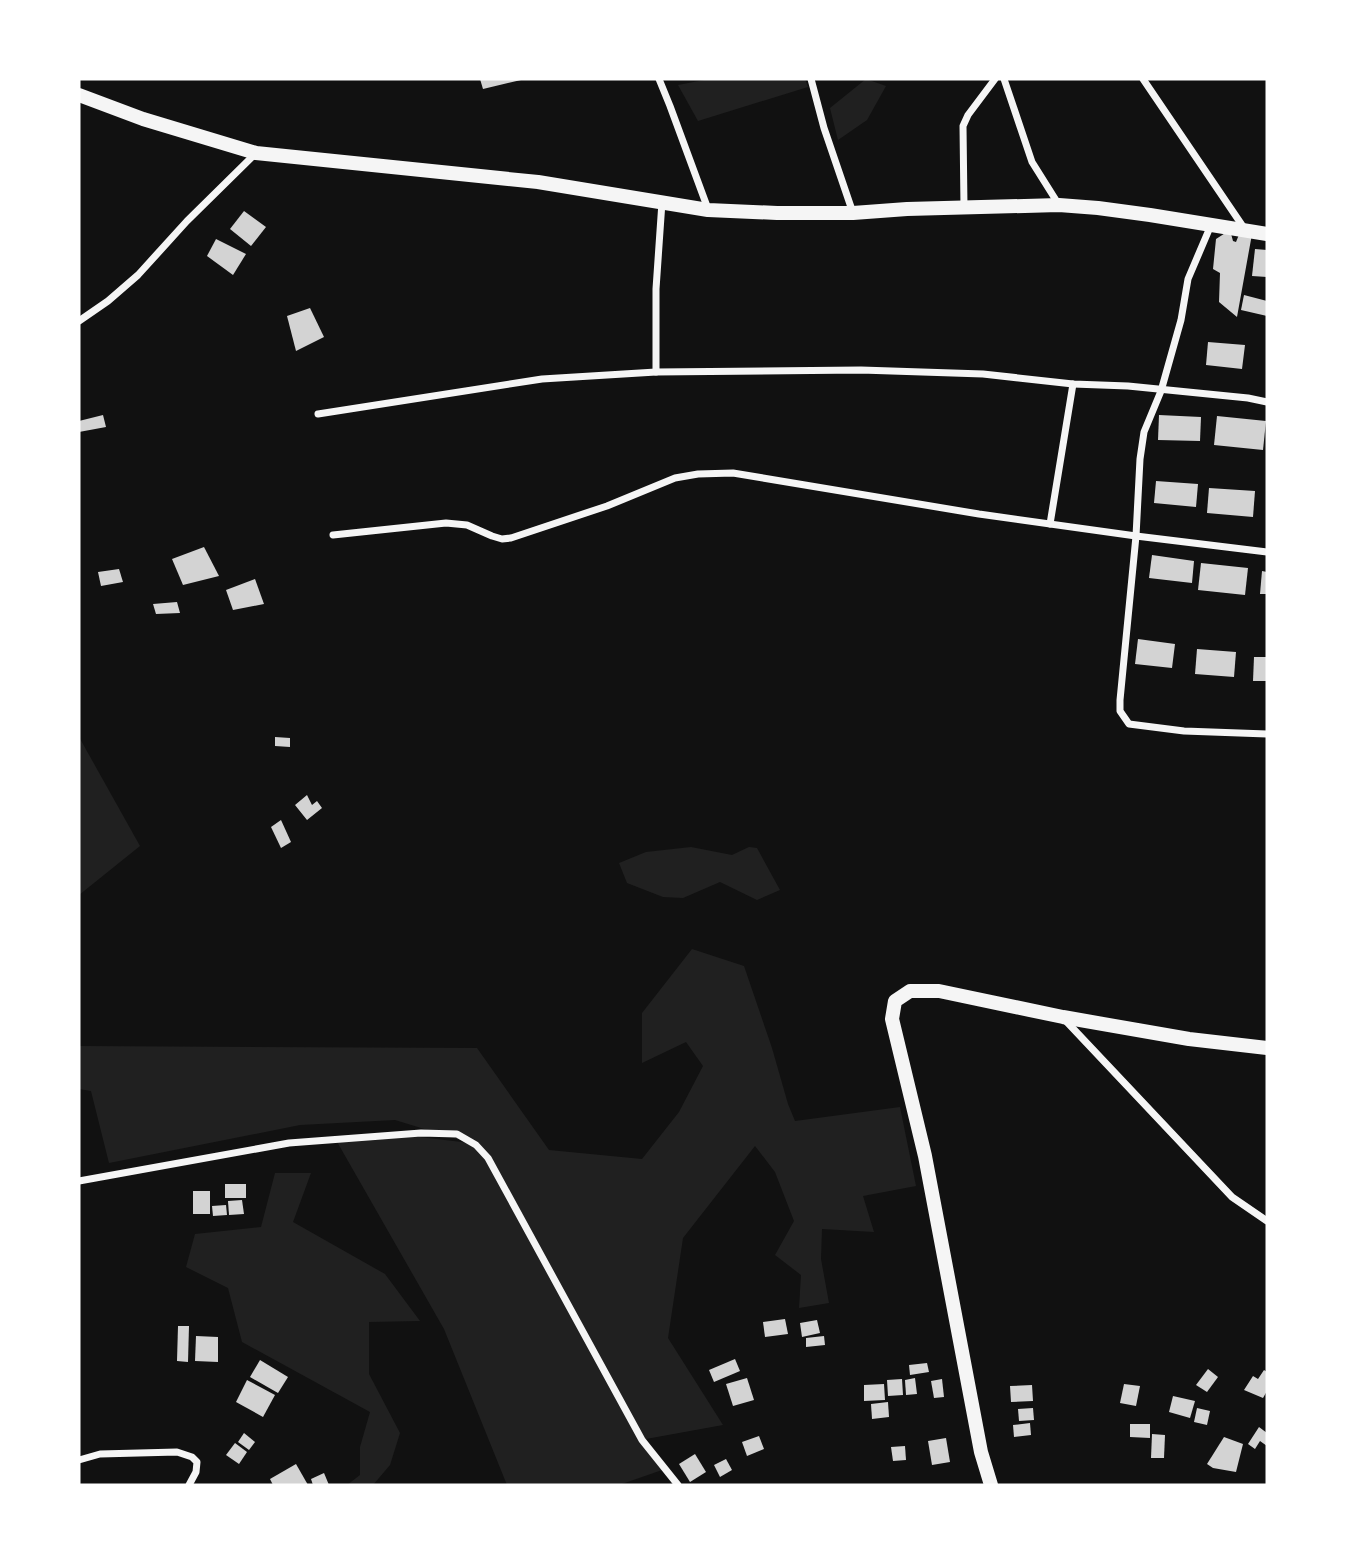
<svg xmlns="http://www.w3.org/2000/svg" width="1346" height="1564" viewBox="0 0 1346 1564" font-family="Barlow,sans-serif">
<style>
.green{fill:#202020}
.building{fill:#d3d3d3}
.lines{fill:none;stroke-linecap:round;stroke-linejoin:round}
.minor{stroke:#f5f5f5;stroke-width:7}
.secondary{stroke:#f5f5f5;stroke-width:14}
</style>
<rect width="100%" height="100%" fill="#111"/>
<!-- green -->
<g class="green">
<path d="M709,79h96l3,8 -110,34 -20,-36z"/>
<path d="M866,79l20,7 -19,34 -29,20 -8,-32z"/>
<path d="M79,737l61,109 -61,49z"/>
<path d="M691,847l41,8 17,-8 8,1 23,42 -23,10 -37,-18 -37,16 -20,-1 -36,-14 -8,-20 27,-11z"/>
<path d="M692,949l52,17 28,82 16,56 7,17 105,-14 16,79 -53,10 11,36 -52,-3 -1,30 8,44 -30,5 2,-33 -26,-20 19,-34 -19,-49 -20,-26 -72,92 -15,100 55,87 -77,14 19,30 -46,16h-112l-63,-156 -108,-189 66,-5 68,8 -75,-23 -95,5 -191,38 -18,-72 -12,-2v-43l398,2 72,102 93,9 37,-47 24,-46 -17,-24 -44,21v-50z"/>
<path d="M275,1173h36l-18,49 92,52 35,47 -51,1v52l31,59 -10,32 -17,20h-26l13,-10v-28l10,-35 -128,-70 -14,-54 -42,-21 9,-33 66,-7z"/>
</g>
<!-- building -->
<g class="building">
<path d="M480,79h41v1l-38,9z"/>
<path d="M244,211l22,16 -15,19 -21,-17z"/>
<path d="M1230,230l3,11 3,1 4,-10 12,2 -15,83 -18,-15 1,-29 -7,-4 3,-30z"/>
<path d="M216,239l30,15 -13,21 -26,-19z"/>
<path d="M1255,249l12,1v27l-15,-1z"/>
<path d="M1244,295l23,6v15l-26,-6z"/>
<path d="M310,308l14,29 -28,14 -9,-35z"/>
<path d="M1208,342l37,3 -3,24 -36,-4z"/>
<path d="M103,415l3,12 -27,5v-11z"/>
<path d="M1159,415l42,2 -1,24 -42,-1z"/>
<path d="M1217,416l49,5 -3,29 -49,-5z"/>
<path d="M1156,481l42,3 -2,23 -42,-4z"/>
<path d="M1209,488l46,3 -2,26 -46,-4z"/>
<path d="M204,547l15,29 -36,9 -11,-26z"/>
<path d="M1152,555l42,6 -2,22 -43,-5z"/>
<path d="M1201,563l47,5 -3,27 -47,-5z"/>
<path d="M119,569l4,13 -22,4 -3,-14z"/>
<path d="M1262,571l5,1v22h-7z"/>
<path d="M255,579l9,25 -31,6 -7,-20z"/>
<path d="M177,602l3,11 -24,1 -3,-10z"/>
<path d="M1138,639l37,5 -3,24 -37,-4z"/>
<path d="M1197,649l39,3 -2,25 -39,-3z"/>
<path d="M1254,657h13v24h-14z"/>
<path d="M275,737l15,1v9l-15,-1z"/>
<path d="M307,795l5,10 5,-4 5,7 -15,12 -12,-15z"/>
<path d="M281,820l10,22 -10,6 -10,-21z"/>
<rect x="225" y="1184" width="21" height="14"/>
<rect x="193" y="1191" width="17" height="23"/>
<path d="M242,1200l2,14 -15,1 -1,-14z"/>
<path d="M226,1205l1,10 -14,1 -1,-10z"/>
<path d="M785,1319l3,15 -23,3 -2,-15z"/>
<path d="M817,1320l3,13 -18,4 -2,-14z"/>
<path d="M178,1326h11l-1,36 -11,-1z"/>
<path d="M196,1336l22,1v25l-23,-1z"/>
<path d="M824,1336l1,9 -19,2v-9z"/>
<path d="M735,1359l5,12 -26,11 -5,-12z"/>
<path d="M260,1360l28,17 -10,16 -28,-16z"/>
<path d="M927,1363l2,9 -19,3 -1,-10z"/>
<path d="M1208,1369l10,8 -11,15 -11,-7z"/>
<path d="M1264,1370l3,2v19l-4,7 -19,-8 9,-14 5,3z"/>
<path d="M747,1378l7,22 -21,6 -7,-22z"/>
<path d="M915,1378l2,16 -11,1 -1,-15z"/>
<path d="M902,1379l1,16 -15,1 -1,-16z"/>
<path d="M942,1379l2,18 -10,1 -3,-17z"/>
<path d="M247,1380l28,15 -12,22 -27,-15z"/>
<path d="M884,1384l1,16 -21,1v-16z"/>
<path d="M1124,1384l16,2 -4,20 -16,-3z"/>
<path d="M1032,1385l1,16 -22,1 -1,-16z"/>
<path d="M1173,1396l22,5 -5,17 -21,-6z"/>
<path d="M888,1402l1,15 -17,2 -1,-15z"/>
<path d="M1033,1408l1,12 -15,1 -1,-12z"/>
<path d="M1197,1408l13,3 -3,14 -13,-3z"/>
<path d="M1030,1423l1,12 -17,2 -1,-12z"/>
<path d="M1130,1424h20v14l-20,-1z"/>
<path d="M1259,1427l8,6v13l-7,-5 -5,8 -7,-5z"/>
<path d="M244,1433l11,9 -6,8 -11,-8z"/>
<path d="M1152,1434l13,1 -1,23h-13z"/>
<path d="M759,1436l5,13 -17,7 -5,-14z"/>
<path d="M1224,1437l19,7 -7,28 -23,-4 -6,-4z"/>
<path d="M946,1438l4,24 -18,3 -4,-24z"/>
<path d="M235,1443l12,9 -8,12 -13,-9z"/>
<path d="M905,1446l1,14 -13,1 -2,-14z"/>
<path d="M695,1454l11,18 -16,10 -11,-18z"/>
<path d="M726,1459l6,11 -12,7 -6,-12z"/>
<path d="M296,1464l12,21h-35l-3,-6z"/>
<path d="M324,1473l5,12h-16l-2,-6z"/>
</g>
<g class="lines">
<!-- minor -->
<g class="minor">
<path d="M659,79l11,27 38,103"/>
<path d="M811,79l13,49 29,85"/>
<path d="M1004,79l28,83 27,43"/>
<path d="M1143,79l101,149"/>
<path d="M662,202l-6,87v83l205,-2 122,4 90,10 55,2 120,12 19,4"/>
<path d="M964,207l-1,-81 5,-11 27,-36"/>
<path d="M1211,225l-23,54 -7,41 -20,71 -17,41 -4,27 -4,77 -16,164v11l9,13 55,7 83,3"/>
<path d="M79,321l29,-20 30,-26 49,-54 69,-68"/>
<path d="M318,414l224,-35 114,-7"/>
<path d="M1050,524l23,-140"/>
<path d="M333,535l113,-12 21,2 25,11 10,3 9,-1 96,-32 68,-28 23,-4 35,-1 246,41 157,22 131,16"/>
<path d="M1065,1020l167,177 35,24"/>
<path d="M79,1181l210,-38 132,-10 36,1 19,11 12,13 154,282 36,45"/>
<path d="M79,1460l21,-6 77,-2 15,5 5,5 -1,10 -7,13"/>
</g>
<!-- secondary -->
<g class="secondary">
<path d="M79,95l64,24 113,34 282,29 170,28 69,3h76l54,-4 152,-4 39,3 52,7 117,19"/>
<path d="M991,1485l-10,-33 -56,-296 -33,-137 3,-18 15,-10h29l124,26 126,22 78,9"/>
</g>
</g>
<!-- border -->
<rect width="1346" height="1564" fill="none" stroke="#ffffff" stroke-width="161"/>
</svg>
